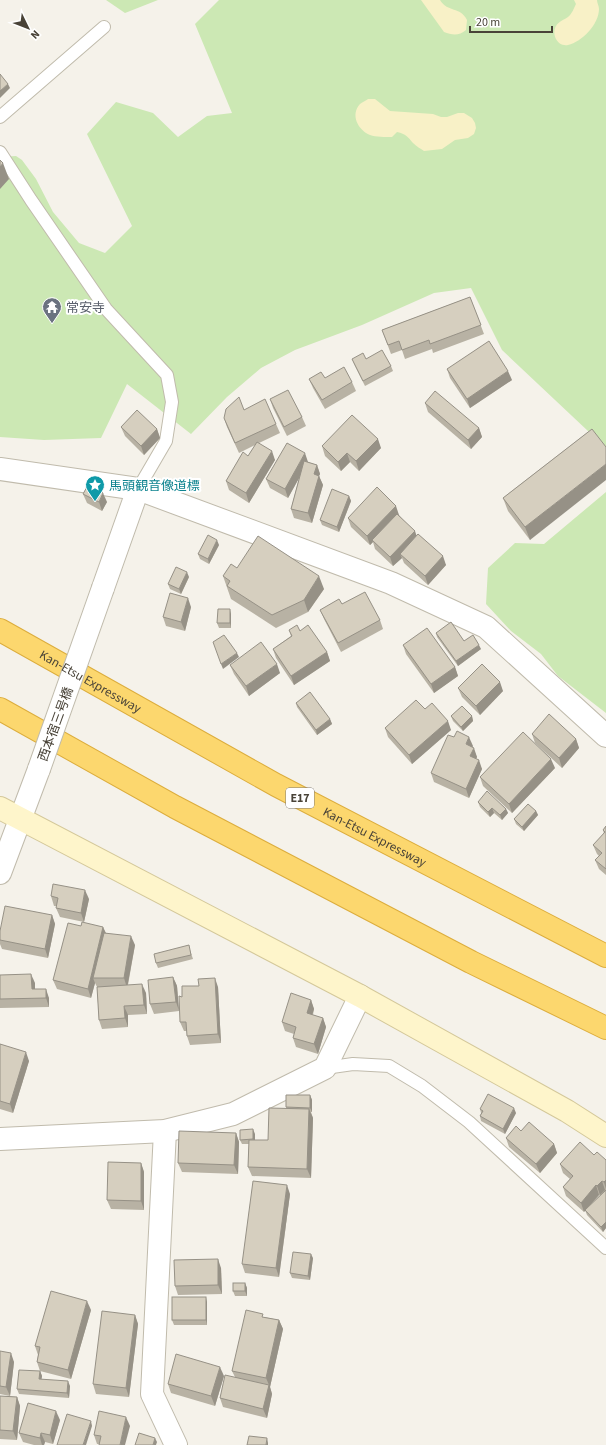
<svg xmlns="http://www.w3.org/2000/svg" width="606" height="1445" viewBox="0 0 606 1445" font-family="'Source Sans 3','Noto Sans JP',sans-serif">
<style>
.green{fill:#cce8b4}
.sand{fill:#f8f1c7}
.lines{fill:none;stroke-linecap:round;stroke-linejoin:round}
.lane-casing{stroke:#c0bbac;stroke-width:14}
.street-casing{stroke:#c0bbac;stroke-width:24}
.secondary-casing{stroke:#d4c89a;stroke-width:24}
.highway-casing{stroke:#dcad3d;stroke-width:24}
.lane{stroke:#fff;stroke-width:12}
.street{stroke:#fff;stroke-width:22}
.secondary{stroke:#fef5cb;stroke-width:22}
.highway{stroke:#fcd76e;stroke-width:22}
.street-bridge-casing{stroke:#c0bbac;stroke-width:24;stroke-linecap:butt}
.street-bridge{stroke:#fff;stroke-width:22}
.wall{fill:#b8b2a4;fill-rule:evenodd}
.shaded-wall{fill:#969186}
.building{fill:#d6cfbf;stroke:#969186}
.labels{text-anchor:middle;stroke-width:4;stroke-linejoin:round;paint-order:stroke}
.shield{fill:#fff;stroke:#807b74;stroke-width:1}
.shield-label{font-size:12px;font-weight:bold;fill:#494338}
.worship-label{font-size:13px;fill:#5b616d;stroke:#fff;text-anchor:start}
.culture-label{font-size:13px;fill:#0d838f;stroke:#fff;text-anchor:start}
.street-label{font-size:13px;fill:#494338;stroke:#fff}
</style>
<rect width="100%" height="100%" fill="#f5f2ea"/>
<!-- green -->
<g class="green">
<path d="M106,0h52l-33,13z"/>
<path d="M219,0h387v448l-104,-98 -31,-62 -37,5 -72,32 -67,25 -34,18 -34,29 -36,37 -64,-50 -26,54 -57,2 -44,-3v-280l16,-1 6,4 14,19 17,33 26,31 26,10 27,-27 -45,-92 29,-32 37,11 25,24 29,-21 25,-3 -37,-89z"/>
<path d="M606,492v221l-48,-37 -17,-22 -30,-23 -25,-27 2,-36 27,-25 29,1z"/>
</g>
<!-- sand -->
<g class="sand">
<path d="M421,0h19c8,13 20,6 27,20l-1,10c-7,6 -14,5 -22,2z"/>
<path d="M574,0h23c0,3 2,6 2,9 0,15 -17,33 -31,36 -10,2 -17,-10 -12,-19 3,-5 8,-6 12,-9 4,-3 6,-9 8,-13z"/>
<path d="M368,99h7l15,12 43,3 8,3h6l11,-4h6l8,5 3,5 1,5 -2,6 -6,4 -13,2 -13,9 -18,2c-3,-2 -8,-5 -11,-8 -5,-6 -7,-9 -16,-11l-5,5c-7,0 -16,0 -22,-2 -12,-5 -20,-20 -10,-31 2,-2 6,-3 8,-5z"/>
</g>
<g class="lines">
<!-- lane casing -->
<g class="lane-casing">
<g id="lane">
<path d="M0,117l104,-90"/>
<path d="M0,152l31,48 75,109 61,66 5,27 -6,39 -28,48"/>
<path d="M325,1068l28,-4 36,2 33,20 47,36 137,126"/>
</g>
</g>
<!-- street casing -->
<g class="street-casing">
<g id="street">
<path d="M0,469l138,20 253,94 95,44 120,109"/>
<path d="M103,588l35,-99"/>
<path d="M0,873l39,-104"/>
<path d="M165,1131l-13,263 24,51"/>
<path d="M0,1139l165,-8 68,-17 92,-46 35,-72"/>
</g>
</g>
<!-- secondary casing -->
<g class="secondary-casing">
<path id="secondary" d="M0,808l360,188 207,115 39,25"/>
</g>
<!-- highway casing -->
<g class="highway-casing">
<g id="highway">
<path id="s1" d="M0,630l276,155 330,171"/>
<path d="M0,709l175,98 296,155 135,66"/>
</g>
</g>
<!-- lane -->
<use href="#lane" class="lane"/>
<!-- street -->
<use href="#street" class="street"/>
<!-- secondary -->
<use href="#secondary" class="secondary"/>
<!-- highway -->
<use href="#highway" class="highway"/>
<!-- street-bridge casing -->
<g class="street-bridge-casing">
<path id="street-bridge" d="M39,769l64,-181"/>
</g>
<!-- street-bridge -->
<use href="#street-bridge" class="street-bridge"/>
</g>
<!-- wall -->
<g class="wall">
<path d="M470,297l14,37 -51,19 -1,-4 -27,10 -3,-9 -11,4 -9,-24z"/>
<path d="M352,359h14l25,7 2,5 -28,15 -11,-22z"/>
<path d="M447,369l65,11 -42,28 -20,-30z"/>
<path d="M325,378l27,4 4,9 -31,18 -12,-21 -4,-9z"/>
<path d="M270,399l32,18 4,9 -19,10 -14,-28z"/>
<path d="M425,403l54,25 3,9 -11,12 -43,-37z"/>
<path d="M244,410l32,14 4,9 -21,10 16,17 -26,43 -20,-13 -3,-9 22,-25 7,-11 -16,8 -12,-26 -3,-9z"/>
<path d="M121,427l36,2 3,9 -16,17 -19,-19z"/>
<path d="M592,429l-62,111 -22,-29 -5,-13z"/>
<path d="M322,446l59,2 -22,23 -9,-9 -9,9 -16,-15z"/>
<path d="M308,462l9,3 3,9 -1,2 4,9 -11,38 -18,-5 -3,-9 8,-31 -11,20 -18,-10 -4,-9z"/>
<path d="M83,494l24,8 -5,9 -15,-8z"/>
<path d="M349,496l2,5 -12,31 -17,-7 -2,-5z"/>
<path d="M399,515l18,21 29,29 -18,20 -24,-22 -2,-5 -9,8 -18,-17 -2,-7 -3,3 -19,-18 -3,-9z"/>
<path d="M219,545l-10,19 -9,-5 -2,-5z"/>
<path d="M237,568l87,21 -16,23 -32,16 -45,-29 -8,-23z"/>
<path d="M189,577l-8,17 -11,-5 -2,-5z"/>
<path d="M342,604l38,16 3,9 -42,23 -17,-33 -4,-9z"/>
<path d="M191,607l-6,24 -19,-5 -3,-9z"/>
<path d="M231,614v14h-12l-2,-5z"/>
<path d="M289,630l11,1 27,21 3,9 -36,24 -18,-27 -3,-9 18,-13z"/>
<path d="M436,633l45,16 -23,17 -21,-29z"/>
<path d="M403,645l52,22 3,9 -24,17 -28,-39z"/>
<path d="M230,665l50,8 -31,23 -15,-22z"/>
<path d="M458,688l45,3 -23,24 -18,-18z"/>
<path d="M296,703l34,16 2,5 -15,11 -20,-28z"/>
<path d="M425,709l26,21 -39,34 -24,-27 -3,-9z"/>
<path d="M451,716h21l1,5 -10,10 -10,-10z"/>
<path d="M532,734l44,5 3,9 -17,20 -27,-25z"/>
<path d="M473,746l-1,1 5,10 -1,2 6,10 -13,29 -35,-16 -3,-9z"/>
<path d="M555,768l-43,45 -29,-27 -3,-9z"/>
<path d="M478,802l28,7 2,4 -6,7 -8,-7 -4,4 -10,-10z"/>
<path d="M536,811l2,4 -14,16 -8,-7 -2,-5z"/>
<path d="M606,826v49l-7,-6 -4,-9 4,-4 -2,-2 -4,-9 11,-11 -1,-4z"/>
<path d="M51,896l38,3 -5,23 -24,-5 -4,-9 1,-2h-3z"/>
<path d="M52,915l3,9 -7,34 -46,-9 -2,-5v-4z"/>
<path d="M81,926l22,1 3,6 29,12 -7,40 18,8 1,21 -19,1v12l-26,2 -3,-9 -2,-33 -2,-4 -4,15 -34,-9 -4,-9z"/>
<path d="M190,950l3,9 -35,9 -2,-5z"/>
<path d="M0,975l35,8v6l14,9v9l-49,1z"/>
<path d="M173,977l4,9 2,25 -25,3 -4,-10z"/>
<path d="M199,986l19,1 3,56 -31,2 -3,-9v-5h-3l-4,-9 2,-25z"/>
<path d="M311,1000l3,9 -1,6 10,3 3,9 -8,27 -22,-7 -3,-9 1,-4 -9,-3 -3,-9z"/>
<path d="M0,1044l29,17 -16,52 -13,-4z"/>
<path d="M310,1095l2,5v12h-1l2,6 -2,60 -59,-2 -4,-9 1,-23h-7l-2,-4 15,-6v6h13l18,-32v-1z"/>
<path d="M480,1109l36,4 -11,21 -24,-13 -1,-5 1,-3z"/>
<path d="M521,1131l33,13 3,9 -17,20 -31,-26 -3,-9z"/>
<path d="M236,1133l3,9 -1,32 -56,-2 -4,-9z"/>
<path d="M594,1155l12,5v68l-3,4 -16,-17 -2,-5 -1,2 -18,-16 -3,-9 7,-8 -7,-6 -3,-9zM599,1195h1l-11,11z"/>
<path d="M141,1163l3,9v38l-33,-1 -4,-9z"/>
<path d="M290,1194l-11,83 -34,-4 -3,-9z"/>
<path d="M313,1258l-3,22 -18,-2 -2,-5z"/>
<path d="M221,1268l1,26 -44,1 -3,-9z"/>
<path d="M245,1283l2,5v8h-12l-2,-5z"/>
<path d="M207,1302v23h-33l-2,-5z"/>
<path d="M91,1310l-20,69 -31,-8 -3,-9 1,-7 -3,-9z"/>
<path d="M135,1315l3,9 -9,73 -33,-3 -3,-10z"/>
<path d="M264,1317l15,3 4,9 -13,58 2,7 -5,24 -44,-11 -3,-9 15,-21 -3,-6z"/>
<path d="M0,1351l14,11 -4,34 -10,-2z"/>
<path d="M40,1371l2,5 -1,3 29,7 -1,12 -50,-4 -2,-5z"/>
<path d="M224,1376l-9,30 -44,-13 -3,-9z"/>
<path d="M0,1396l17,1 3,9 -3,34 -17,-1z"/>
<path d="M60,1420l-7,24 -8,-2 -1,3h-10l-11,-3 -4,-9z"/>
<path d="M130,1426l-31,18h-2l-3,-9z"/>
</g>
<!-- shaded-wall -->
<g class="shaded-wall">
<path d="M8,84l2,4 -10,10v-7z"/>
<path d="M3,163l6,16 -9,10v-22z"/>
<path d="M508,371l4,9 -42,28 -3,-9z"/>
<path d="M479,428l3,9 -11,12 -3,-9z"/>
<path d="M157,429l3,9 -16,17 -3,-9z"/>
<path d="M378,439l3,9 -22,23 -3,-10z"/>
<path d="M272,451l3,9 -26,43 -3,-10z"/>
<path d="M305,453l3,9 -20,36 -3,-9z"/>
<path d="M347,453l3,9 -9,9 -3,-9z"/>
<path d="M606,464v16l-76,60 -5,-13z"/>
<path d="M317,465l3,9 -1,2 4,9 -11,38 -4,-10 6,-39z"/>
<path d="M103,493l4,9 -5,9 -3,-9z"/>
<path d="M349,496l2,5 -12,31 -2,-5z"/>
<path d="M396,506l3,9 -25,27 -2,-2 1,2 -3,3 -3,-9z"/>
<path d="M415,531l3,9 -18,14 2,4 -9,8 -3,-9z"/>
<path d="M217,540l2,5 -10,19 -1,-5z"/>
<path d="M443,556l3,9 -18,20 -3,-9z"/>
<path d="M187,572l2,5 -8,17 -2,-5z"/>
<path d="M319,576l5,13 -16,23 -4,-12z"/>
<path d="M188,598l3,9 -6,24 -4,-9z"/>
<path d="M230,609l1,5v14l-1,-5z"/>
<path d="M479,645l2,4 -23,17 -2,-5z"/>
<path d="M327,652l3,9 -36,24 -3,-9z"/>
<path d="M237,653l2,4 -16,12 -2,-5z"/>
<path d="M277,664l3,9 -31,23 -3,-10z"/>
<path d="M455,667l3,9 -24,17 -3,-9z"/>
<path d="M500,682l3,9 -23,24 -4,-9z"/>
<path d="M472,716l1,5 -10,10 -2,-4z"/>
<path d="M330,719l2,5 -15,11 -1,-5z"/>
<path d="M448,721l3,9 -39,34 -3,-9z"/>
<path d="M469,737l4,9 -3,7 -4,-9z"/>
<path d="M576,739l3,9 -17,20 -3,-10z"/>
<path d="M474,748l3,9 -4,8 -3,-9z"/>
<path d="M551,759l4,9 -43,45 -3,-9z"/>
<path d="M479,760l3,9 -13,29 -3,-9z"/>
<path d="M492,808l2,5 -4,4 -2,-5z"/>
<path d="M506,809l2,4 -6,7 -2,-5z"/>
<path d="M536,811l2,4 -14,16 -2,-4z"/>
<path d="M85,890l4,9 -5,23 -3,-9z"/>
<path d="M52,915l3,9 -7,34 -3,-9z"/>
<path d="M103,927l4,9 -14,42 2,5 -4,15 -3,-9z"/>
<path d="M131,936l4,9 -8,43 -3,-10z"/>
<path d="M31,974l4,9v15l-3,-9z"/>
<path d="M173,977l4,9 2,25 -3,-9z"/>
<path d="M215,978l3,9 3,56 -3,-9z"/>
<path d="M142,984l4,9 1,21 -3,-9z"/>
<path d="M46,989l3,9v9l-3,-9z"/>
<path d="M311,1000l3,9 -4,13 -3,-9z"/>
<path d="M124,1006l4,9v12l-3,-9z"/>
<path d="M323,1018l3,9 -8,27 -4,-10z"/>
<path d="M26,1052l3,9 -16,52 -3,-9z"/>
<path d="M310,1095l2,5v12l-2,-4z"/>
<path d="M514,1108l2,5 -11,21 -2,-5z"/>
<path d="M309,1109l4,9 -2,60 -4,-9z"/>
<path d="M253,1129l2,5v10l-2,-5z"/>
<path d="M236,1133l3,9 -1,32 -4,-9z"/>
<path d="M554,1144l3,9 -17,20 -4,-9z"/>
<path d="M141,1163l3,9v38l-3,-9z"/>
<path d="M606,1180v9l-2,-7z"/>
<path d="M602,1181l3,9 -5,5 -3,-9z"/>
<path d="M287,1185l3,9 -11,83 -3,-9z"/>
<path d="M596,1185l3,10 -15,17 -3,-9z"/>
<path d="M606,1222v6l-3,4 -2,-5z"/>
<path d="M311,1254l2,4 -3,22 -2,-4z"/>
<path d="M218,1259l3,9 1,26 -4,-9z"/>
<path d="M245,1283l2,5v8l-2,-5z"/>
<path d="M206,1297l1,5v23l-1,-5z"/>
<path d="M87,1301l4,9 -20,69 -3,-9z"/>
<path d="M135,1315l3,9 -9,73 -3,-9z"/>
<path d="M279,1320l4,9 -13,58 2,7 -5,24 -4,-9 6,-24 -3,-7z"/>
<path d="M11,1353l3,9 -4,34 -4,-9z"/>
<path d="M220,1367l4,9 -9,30 -4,-10z"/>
<path d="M40,1371l2,5 -1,7 -2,-4z"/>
<path d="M68,1381l2,5 -1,12 -2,-5z"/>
<path d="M17,1397l3,9 -3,34 -4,-9z"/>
<path d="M56,1411l4,9 -7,24 -3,-9z"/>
<path d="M126,1417l4,9 -5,19h-5z"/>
<path d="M91,1421l1,5 -6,19h-3z"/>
<path d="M41,1433l4,9 -1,3h-2l-2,-7z"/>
<path d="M155,1438l2,4 -1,3h-3z"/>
<path d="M267,1438l1,5v2h-2z"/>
</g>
<!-- building -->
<g class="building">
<path d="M0,74l8,10 -8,7z"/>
<path d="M0,160l3,3 -3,4z"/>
<path d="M470,297l11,28 -51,19 -1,-4 -27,10 -3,-9 -11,4 -6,-15z"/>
<path d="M489,341l19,30 -41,28 -20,-30z"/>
<path d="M382,350l9,16 -28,15 -11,-22 11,-6 3,6z"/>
<path d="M344,367l8,15 -30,18 -13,-21 12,-7 4,6z"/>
<path d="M288,390l14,27 -18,10 -14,-28z"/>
<path d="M435,391l44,37 -11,12 -43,-37z"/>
<path d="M239,397l5,13 21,-11 11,25 -41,19 -11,-25 2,-9z"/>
<path d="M137,410l20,19 -16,17 -20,-19z"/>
<path d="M352,415l26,24 -22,22 -9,-8 -9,9 -16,-16z"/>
<path d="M592,429l14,18v17l-81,63 -22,-29z"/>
<path d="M257,442l15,9 -26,42 -20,-12 17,-29 5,4z"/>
<path d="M287,443l18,10 -20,36 -19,-10z"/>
<path d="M304,461l13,4 -3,9 5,2 -11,37 -17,-4z"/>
<path d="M88,485l15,8 -4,9 -16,-8z"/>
<path d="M377,487l19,19 -29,30 -19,-18z"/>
<path d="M332,489l17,7 -12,31 -17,-7z"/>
<path d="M397,514l18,17 -25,26 -18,-17z"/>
<path d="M418,534l25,22 -18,20 -25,-22z"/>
<path d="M208,535l9,5 -9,19 -10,-5z"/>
<path d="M258,536l61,40 -15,24 -32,15 -45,-29 3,-5 -7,-5 8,-12 6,4z"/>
<path d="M176,567l11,5 -8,17 -11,-5z"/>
<path d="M365,592l15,28 -42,23 -18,-33 19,-11 3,5z"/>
<path d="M170,593l18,5 -7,24 -18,-5z"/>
<path d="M218,609h12v14h-13z"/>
<path d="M451,622l13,19 9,-6 6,10 -23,16 -20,-28z"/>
<path d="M297,625l3,6 8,-6 19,27 -36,24 -18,-27 19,-13 -3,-6z"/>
<path d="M427,628l28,39 -24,17 -28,-39z"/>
<path d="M224,635l13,18 -16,11 -8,-22z"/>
<path d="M261,642l16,22 -31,22 -16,-21z"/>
<path d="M482,664l18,18 -24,24 -18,-18z"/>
<path d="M310,692l20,27 -14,11 -20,-27z"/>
<path d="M416,700l9,9 7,-6 16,18 -39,34 -24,-27z"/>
<path d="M462,706l10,10 -11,11 -10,-11z"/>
<path d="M549,714l27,25 -17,19 -27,-24z"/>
<path d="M457,731l12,6 -3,7 8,4 -4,8 9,4 -13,29 -35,-16 17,-38 6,2z"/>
<path d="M523,732l28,27 -42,45 -29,-27z"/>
<path d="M487,791l19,18 -6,6 -8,-7 -4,4 -10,-10z"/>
<path d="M528,804l8,7 -14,16 -8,-8z"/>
<path d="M606,826v43l-11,-9 7,-7 -9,-8 12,-13 -2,-2z"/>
<path d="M53,884l32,6 -4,23 -25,-5 2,-10 -7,-2z"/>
<path d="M5,906l47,9 -7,34 -45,-9v-9z"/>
<path d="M82,922l21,5 -15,62 -35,-9 15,-57 13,3z"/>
<path d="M104,933l27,3 -7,42h-31z"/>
<path d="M189,945l2,10 -35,8 -2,-9z"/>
<path d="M31,974l1,15h14v9l-46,1v-24z"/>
<path d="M173,977l3,25 -26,2 -2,-24z"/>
<path d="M215,978l3,56 -31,2 -1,-14h-6l-1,-26 3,1v-11h17l-1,-7z"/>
<path d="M142,984l2,21 -20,1 1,12 -26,2 -2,-33z"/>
<path d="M291,993l20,7 -4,13 16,5 -9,26 -21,-6 3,-11 -14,-5z"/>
<path d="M0,1044l26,8 -16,52 -10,-3z"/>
<path d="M488,1094l26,14 -11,21 -23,-13 3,-5 -3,-2z"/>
<path d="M286,1095h24v13l-24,-1z"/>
<path d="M269,1108l40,1 -2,60 -59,-2 1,-27h19z"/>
<path d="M529,1122l25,22 -18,20 -30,-26 10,-12 5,5z"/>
<path d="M253,1129v10l-13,1v-10z"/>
<path d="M179,1131l57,2 -2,32 -56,-2z"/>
<path d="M580,1142l14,13 3,-3 9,8v20l-2,2 -2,-1 -5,5 -1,-1 -15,18 -18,-16 10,-11 -13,-12z"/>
<path d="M108,1162l33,1v38l-34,-1z"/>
<path d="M253,1181l34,4 -11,83 -34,-4z"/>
<path d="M606,1190v32l-5,5 -16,-17z"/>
<path d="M293,1252l18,2 -3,22 -18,-3z"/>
<path d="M218,1259v26l-43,1 -1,-26z"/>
<rect x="233" y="1283" width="12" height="8"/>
<path d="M51,1291l36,10 -19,69 -31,-8 3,-15 -5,-1z"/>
<rect x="172" y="1297" width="34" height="23"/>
<path d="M246,1310l17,4 -1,3 17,3 -13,58 -34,-7z"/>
<path d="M102,1311l33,4 -9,73 -33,-4z"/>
<path d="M0,1351l11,2 -5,34 -6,-1z"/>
<path d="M176,1354l44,13 -9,29 -43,-12z"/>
<path d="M19,1370l21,1 -1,8 29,2 -1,12 -50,-4z"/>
<path d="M225,1375l44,10 -6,24 -43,-11z"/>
<path d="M0,1396l17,1 -4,34 -13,-1z"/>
<path d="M28,1403l28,8 -6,24 -9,-2 -1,5 -21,-5z"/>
<path d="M99,1411l27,6 -6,28h-21l2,-9 -7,-1z"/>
<path d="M67,1414l24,7 -8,24h-26z"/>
<path d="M139,1433l16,5 -2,7h-18z"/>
<path d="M249,1436l18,2 -1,7h-19z"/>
</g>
<!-- icons -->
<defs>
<g id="temple-pin" transform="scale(1)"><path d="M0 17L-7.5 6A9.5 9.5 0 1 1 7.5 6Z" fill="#6b7280" stroke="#fff"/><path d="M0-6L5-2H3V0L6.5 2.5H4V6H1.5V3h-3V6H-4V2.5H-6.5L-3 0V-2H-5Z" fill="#fff"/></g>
<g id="sight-pin" transform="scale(1)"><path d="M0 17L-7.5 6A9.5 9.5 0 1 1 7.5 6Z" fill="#0f9aa8" stroke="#fff"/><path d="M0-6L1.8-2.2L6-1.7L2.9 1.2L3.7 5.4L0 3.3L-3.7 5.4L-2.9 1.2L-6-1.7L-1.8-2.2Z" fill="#fff"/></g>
</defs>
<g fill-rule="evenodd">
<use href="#temple-pin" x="52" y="307"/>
<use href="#sight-pin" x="95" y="485"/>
</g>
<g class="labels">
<!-- shield labels -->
<rect class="shield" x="286" y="788" width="28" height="20" rx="3"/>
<g class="shield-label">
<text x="300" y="802">E17</text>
</g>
<!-- worship labels -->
<g class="worship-label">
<text x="66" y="312">常安寺</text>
</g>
<!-- culture labels -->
<g class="culture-label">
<text x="109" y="490">馬頭観音像道標</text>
</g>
<!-- street labels -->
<g class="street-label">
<text dy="5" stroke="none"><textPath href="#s1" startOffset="104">Kan-Etsu Expressway</textPath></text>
<text transform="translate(55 724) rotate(-70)" y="5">西本宿三号橋</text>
<text dy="5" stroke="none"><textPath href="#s1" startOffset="428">Kan-Etsu Expressway</textPath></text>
</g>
</g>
<!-- north arrow -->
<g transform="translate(28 28) rotate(133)" stroke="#ffffff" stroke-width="3" paint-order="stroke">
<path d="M0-3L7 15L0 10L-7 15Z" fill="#494338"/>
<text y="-6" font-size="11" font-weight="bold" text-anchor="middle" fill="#494338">N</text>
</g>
<!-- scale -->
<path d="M470 26v6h82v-6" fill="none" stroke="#494338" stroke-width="2"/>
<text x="476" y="26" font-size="12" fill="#494338" stroke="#ffffff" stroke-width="3" paint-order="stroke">20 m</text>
</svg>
